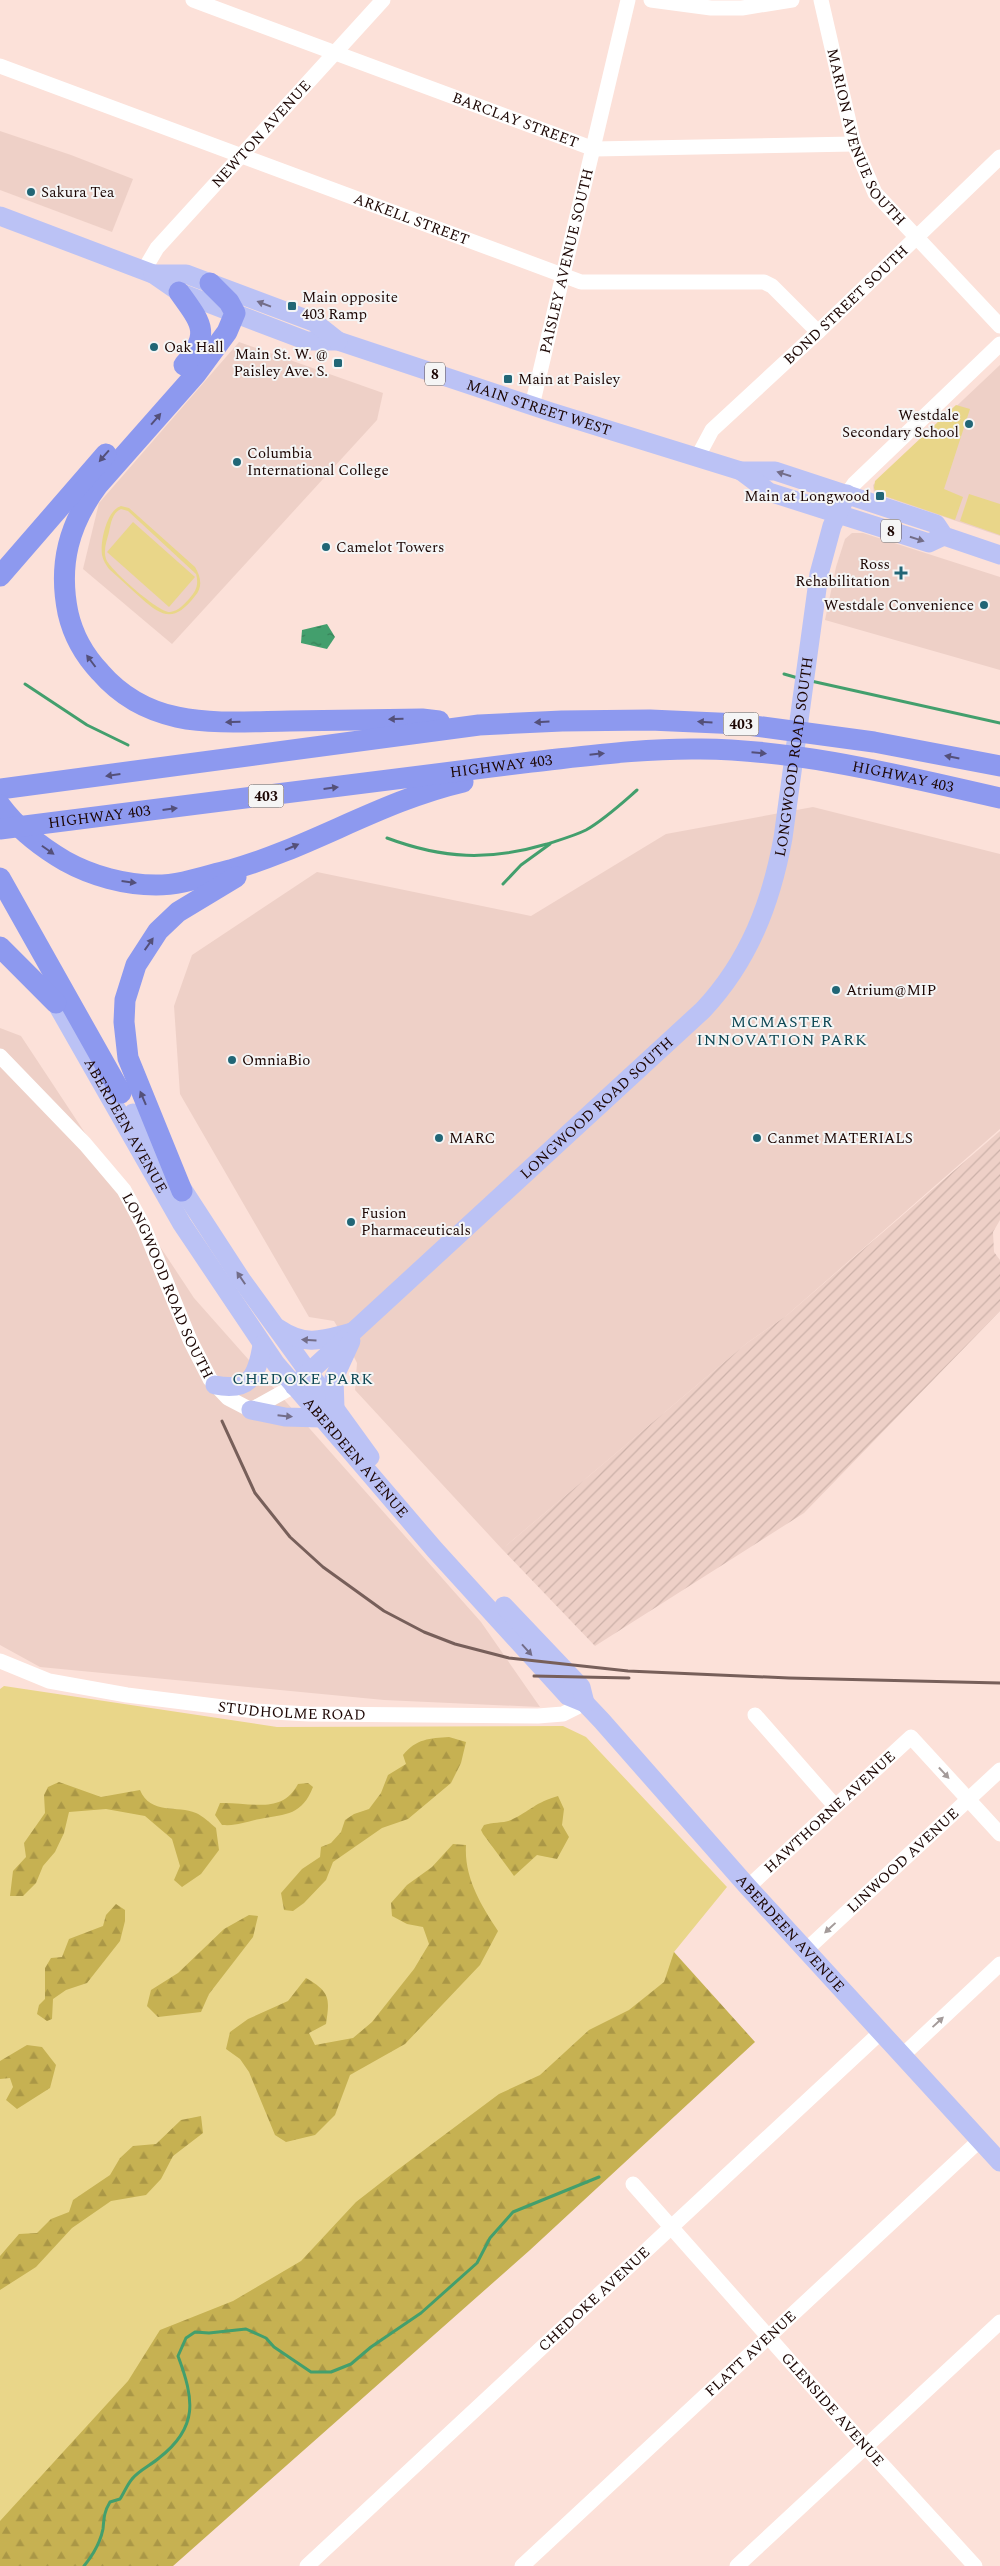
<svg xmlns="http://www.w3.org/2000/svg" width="1000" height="2566" viewBox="0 0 1000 2566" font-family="Spectral,serif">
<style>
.built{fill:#eed0c7}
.industrial{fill:url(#industrial-furrows)}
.green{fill:#e9d689;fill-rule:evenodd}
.forest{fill:url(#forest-firs)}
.water{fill:url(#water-ripples)}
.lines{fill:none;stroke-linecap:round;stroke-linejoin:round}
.stream{stroke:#439f6d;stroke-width:3}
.minor{stroke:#fff;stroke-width:15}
.major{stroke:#bbc2f5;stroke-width:19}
.highway{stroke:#8d99ef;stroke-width:21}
.rail{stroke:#775f5a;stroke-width:3}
.oneway{fill:#736d88}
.oneway2{fill:#545079}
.oneway3{fill:#a49b9a}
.poi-dot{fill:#216676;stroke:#f5f5f5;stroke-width:2}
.labels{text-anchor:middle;stroke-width:4;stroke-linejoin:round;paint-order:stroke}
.shield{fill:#f5f5f5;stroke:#5d4e4c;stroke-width:1}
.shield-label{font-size:14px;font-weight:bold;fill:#1c0603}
.street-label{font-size:15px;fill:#1c0603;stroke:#f5f5f5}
.poi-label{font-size:15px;fill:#1c0603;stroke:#f5f5f5;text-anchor:start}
.neighbourhood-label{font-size:16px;letter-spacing:1px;fill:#0f4855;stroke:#f5f5f5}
</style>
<defs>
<pattern id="industrial-furrows" width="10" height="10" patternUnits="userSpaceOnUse" patternTransform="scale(1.25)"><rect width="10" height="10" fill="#eed0c7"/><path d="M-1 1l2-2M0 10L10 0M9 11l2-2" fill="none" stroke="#ccb1a9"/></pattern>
<pattern id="forest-firs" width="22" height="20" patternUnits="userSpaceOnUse" patternTransform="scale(1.25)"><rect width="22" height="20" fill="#c6b152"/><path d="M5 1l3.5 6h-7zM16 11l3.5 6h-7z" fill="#aa9746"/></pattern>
<pattern id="water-ripples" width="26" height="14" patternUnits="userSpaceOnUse" patternTransform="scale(1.25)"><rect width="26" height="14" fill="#439f6d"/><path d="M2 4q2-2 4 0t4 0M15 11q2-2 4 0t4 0" fill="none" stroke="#378057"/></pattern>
</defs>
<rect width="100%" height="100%" fill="#fce1d9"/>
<!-- built -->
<g class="built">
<path d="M0,131l71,24 62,24 -21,53 -112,-42z"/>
<path d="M239,342l144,51 -6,27 -205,224 -89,-75 16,-66z"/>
<path d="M1000,365v171l-126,-43 -1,-8z"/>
<path d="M852,533h11l137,44v93l-175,-50 11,-53 9,-28z"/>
<path d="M813,807l187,47v275l-214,187 -39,27 -245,206 -147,-159 2,-27 -10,-20 -13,-22 -25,-4 -129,-223 -6,-88 18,-51 125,-83 214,44 135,-82z"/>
<path d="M0,1028l21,8 173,262 287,324 59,85 -156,-7 -344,-33 -40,-22z"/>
</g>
<!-- industrial -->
<path class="industrial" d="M1000,1131v89l-7,12 1,20 6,8v51l-196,202 -209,133 -93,-97 245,-206 39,-27z"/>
<!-- green -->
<g class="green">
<path d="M956,405l14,4 -26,80 19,8 -8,23 -79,-27 -2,-5 1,-7z"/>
<path d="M969,494l31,10v31l-40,-14z"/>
<path d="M121,506l8,2 66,59c6,10 8,20 0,29 -20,26 -32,22 -54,2 -11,-10 -21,-19 -32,-29 -3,-4 -6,-9 -7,-14 -2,-14 5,-45 19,-49zM121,509l7,2 68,63c3,11 0,17 -7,25 -5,5 -10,12 -19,13 -11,1 -60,-42 -64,-53 -3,-9 1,-19 3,-27 2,-9 3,-19 12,-23z"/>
<path d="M133,522l62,55 -26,30 -62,-55z"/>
<path d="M4,1686l273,41 286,-1 23,11 141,150 -53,65 3,35 -677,562v-860z"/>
</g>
<!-- forest -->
<g class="forest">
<path d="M449,1737l17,5 -5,21 -10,20 -43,36 -26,9 -49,34 -7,18 -22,23 -11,8 -9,-1 -3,-17 21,-24 18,-12 1,-10 10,-4 10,-11 4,-12 9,-6 15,-5 12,-16 7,-18 18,-11 -3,-9c13,-16 27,-17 46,-18z"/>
<path d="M59,1782l42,15 39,-7c10,25 38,15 56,23 7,3 14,10 20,15l3,22 -18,24 -19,13 -8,-7 6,-14 -8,-27 -27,-23 -39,-7 -37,3 -5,21 -9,19 -12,14 -7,17 -13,13h-13l3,-25 13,-14 -2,-14 21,-30 -1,-18 4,-8z"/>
<path d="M308,1783l5,4c-11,28 -26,27 -53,32 -16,3 -21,7 -38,6l-7,-10 5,-12c30,-1 62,12 78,-19z"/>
<path d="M558,1796l6,13 -2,16 7,12 -12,22 -20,-4 -23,21 -31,-42 -2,-4 3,-5c8,-3 20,-2 27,-5 19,-9 25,-18 47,-24z"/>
<path d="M453,1844l13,1c-2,33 15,60 32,86l-18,34 -75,79 -55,31 -15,40 -20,20 -29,7 -11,-7 -26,-63 -9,-13 -14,-10 4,-17 18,-13 40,-18 18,-23c24,14 24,20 20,46l-17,9 6,12 38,-7 19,-16 42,-53 15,-25 -6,-17 -16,-3 -15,-8 -1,-13 16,-18 25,-18z"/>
<path d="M116,1904l9,6v11l-5,20 -33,42 -21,7 -13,9 -1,20 -5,2 -10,-7 2,-9 6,-6v-31l6,-10 11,-1 7,-18 34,-13 3,-11z"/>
<path d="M249,1915l9,1 -5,21 -44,57 -8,18 -43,5 -11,-11 4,-16 27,-17 46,-44z"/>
<path d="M674,1952l81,90 -225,208 -357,316h-173v-45l128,-140 32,-51 73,-29 68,-40 55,-59 36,-28 107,-80 41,-19 49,-45 40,-20 35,-28z"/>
<path d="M27,2045l15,2 14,18 -6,23 -33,21 -11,-9 7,-13 -3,-9 -10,1v-18z"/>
<path d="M201,2116l2,17 -30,23 -12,23 -15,16 -35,6 -39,27 -36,39 -36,23v-34l19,-22 18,-1 14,-14 18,-7 4,-12 37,-25 10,-17 13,-12 23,-2 25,-24z"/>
</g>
<!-- water -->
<path class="water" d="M327,624l8,13 -8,12 -26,-6 1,-13z"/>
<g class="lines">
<!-- stream -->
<g class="stream">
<path d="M784,674l14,4"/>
<path d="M811,681l189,42"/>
<path d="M25,684l62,41 41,20"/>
<path d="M387,838c56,21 102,23 160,6 12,-4 27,-8 39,-14 19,-11 35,-26 51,-40"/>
<path d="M503,884l18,-19 29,-21"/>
<path d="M84,2566c9,-11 16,-22 19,-37 1,-11 1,-17 7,-27l10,-3c4,-6 7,-14 12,-20 6,-8 19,-14 27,-21 40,-31 35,-59 19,-102l8,-18 9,-6 14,1 37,-4 20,9 8,9 37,25h20l20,-8 20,-17 50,-34 56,-50 13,-25 23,-26 86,-35"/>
</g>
<!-- minor -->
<g class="minor">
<path id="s1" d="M193,0l401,149 260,-5"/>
<path d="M651,0l60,8h31l50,-8"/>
<path id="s2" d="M821,0l33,144 21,49 125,133"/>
<path id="s3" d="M0,66l581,216h183l8,4 46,46"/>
<path id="s4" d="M144,270l13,-22 226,-248"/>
<path id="s5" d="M532,406l96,-406"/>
<path id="s6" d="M697,458l15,-28 106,-98 182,-175"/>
<path d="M847,494l7,-10 146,-140"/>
<path id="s7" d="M0,1056l85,88 39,46 19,35 47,115 20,39 18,19 23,12 43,-24"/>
<path id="s8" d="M0,1661l49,20 78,14 128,16 54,3 229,2 25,-2 22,-11"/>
<path d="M755,1715l80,91"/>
<path id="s9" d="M748,1887l163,-150 89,97"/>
<path id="s10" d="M806,1950l194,-180"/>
<path d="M903,2055l97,-91"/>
<path id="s11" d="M633,2184l233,263 109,119"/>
<path id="s12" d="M307,2566l574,-534"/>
<path id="s13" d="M522,2566l458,-426"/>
<path d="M737,2566l263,-244"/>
</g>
<!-- major -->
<g class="major">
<path id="s14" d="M0,216l153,58 26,18 128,49h31l213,71 190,59h34l161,53 8,12 56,19"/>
<path d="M153,274h33l128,48 24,19"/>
<path d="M741,471l28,21 160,51 15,-7"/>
<path id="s15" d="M56,1003l126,221 94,140 159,186 133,146 17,7 17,18 146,166 252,275"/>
<path d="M133,1113l108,166 129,178"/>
<path d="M278,1328c28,19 44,12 74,4"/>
<path d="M215,1385c35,7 42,-9 47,-40"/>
<path id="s16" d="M294,1386l409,-376c46,-49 68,-107 80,-172l36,-264 13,-48 15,-32"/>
<path d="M335,1409l-1,-31 17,-37"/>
<path d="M251,1410l34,7 36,1"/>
<path d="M504,1606l77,81 4,16"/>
</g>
<!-- highway -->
<g class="highway">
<path d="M210,283l19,19 6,11 -8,19 -31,42 -98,111c-29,39 -40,79 -30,128 5,22 16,42 32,59 51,59 119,50 190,49 44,-1 88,-1 132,-2l17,2"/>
<path d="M179,292c22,31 33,41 5,73"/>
<path d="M0,576l106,-122"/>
<path d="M0,789l479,-64 83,-4 88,-1 90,4 134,18 126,24"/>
<path d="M0,805c17,23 41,42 65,56 27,15 60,24 91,24 26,0 49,-9 74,-15 80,-22 151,-69 233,-88"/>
<path id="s17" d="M0,829l531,-67c56,-6 113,-14 170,-13 101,1 201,27 299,49"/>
<path d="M0,878l121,215"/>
<path d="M0,947l56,56"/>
<path d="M182,1191l-54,-133 -4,-36 1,-22 11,-35 22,-34 20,-19 58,-35"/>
</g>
<!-- rail -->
<g class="rail">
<path d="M222,1421l33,72 35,44 33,30 61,44 40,21 31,12 54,14 119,13 161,7 211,5"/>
<path d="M534,1676l95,2"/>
</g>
</g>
<!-- one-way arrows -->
<defs><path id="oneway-solid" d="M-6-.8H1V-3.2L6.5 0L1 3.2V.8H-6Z" transform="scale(1.25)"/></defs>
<g class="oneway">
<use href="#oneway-solid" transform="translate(264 304) rotate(-159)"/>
<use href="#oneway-solid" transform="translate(784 474) rotate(-162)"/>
<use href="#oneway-solid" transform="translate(917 539) rotate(18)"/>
<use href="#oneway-solid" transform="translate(241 1278) rotate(-124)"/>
<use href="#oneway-solid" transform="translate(309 1340) rotate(-176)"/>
<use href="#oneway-solid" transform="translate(285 1416) rotate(6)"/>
<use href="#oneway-solid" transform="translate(527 1650) rotate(48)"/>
</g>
<g class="oneway2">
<use href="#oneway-solid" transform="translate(156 419) rotate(-49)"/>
<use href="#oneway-solid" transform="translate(104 456) rotate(131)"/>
<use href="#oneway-solid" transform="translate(91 661) rotate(-127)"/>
<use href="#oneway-solid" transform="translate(396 719) rotate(179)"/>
<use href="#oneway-solid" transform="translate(233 722) rotate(178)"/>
<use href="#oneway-solid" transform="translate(542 722) rotate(177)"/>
<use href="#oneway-solid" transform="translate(705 722) rotate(-177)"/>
<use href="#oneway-solid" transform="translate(759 753) rotate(5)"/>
<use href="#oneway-solid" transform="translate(597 754) rotate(-6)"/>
<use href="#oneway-solid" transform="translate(952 757) rotate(-169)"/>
<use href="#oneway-solid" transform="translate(113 775) rotate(172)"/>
<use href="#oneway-solid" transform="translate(331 788) rotate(-7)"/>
<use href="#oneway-solid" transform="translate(170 809) rotate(-7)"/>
<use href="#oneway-solid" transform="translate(292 847) rotate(-23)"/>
<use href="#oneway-solid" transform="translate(48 850) rotate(35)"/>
<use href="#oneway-solid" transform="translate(129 882) rotate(7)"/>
<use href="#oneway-solid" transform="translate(149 944) rotate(-55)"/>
<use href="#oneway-solid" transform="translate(143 1098) rotate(-113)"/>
</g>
<g class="oneway3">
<use href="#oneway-solid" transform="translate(944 1773) rotate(47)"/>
<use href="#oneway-solid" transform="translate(830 1928) rotate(137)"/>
<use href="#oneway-solid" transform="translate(938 2022) rotate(-43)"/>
</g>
<!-- markers -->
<g class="poi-dot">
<circle cx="31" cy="192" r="5"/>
<rect x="287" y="301" width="10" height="10" rx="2.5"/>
<circle cx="154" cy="347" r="5"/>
<rect x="333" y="358" width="10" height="10" rx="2.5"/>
<rect x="503" y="374" width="10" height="10" rx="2.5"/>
<circle cx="969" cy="424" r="5"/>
<circle cx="237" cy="462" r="5"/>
<rect x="875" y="491" width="10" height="10" rx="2.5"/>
<circle cx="326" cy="547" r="5"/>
<path d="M898.5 565.5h5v5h5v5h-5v5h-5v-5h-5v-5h5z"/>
<circle cx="984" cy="605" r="5"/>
<circle cx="836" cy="990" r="5"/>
<circle cx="232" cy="1060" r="5"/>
<circle cx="439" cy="1138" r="5"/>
<circle cx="757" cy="1138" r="5"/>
<circle cx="351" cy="1222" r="5"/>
</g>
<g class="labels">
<!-- shield labels -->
<g class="shield">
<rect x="425" y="362.5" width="20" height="23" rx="4"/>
<rect x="881" y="519.5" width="20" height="23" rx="4"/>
<rect x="723.5" y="712.5" width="35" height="23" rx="4"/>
<rect x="248.5" y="784.5" width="35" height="23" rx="4"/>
</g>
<g class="shield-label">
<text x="435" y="379">8</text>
<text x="891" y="536">8</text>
<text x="741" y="729">403</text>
<text x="266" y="801">403</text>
</g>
<!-- street labels -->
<g class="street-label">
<text dy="5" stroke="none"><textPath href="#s1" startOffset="344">BARCLAY STREET</textPath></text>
<text dy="5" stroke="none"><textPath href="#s4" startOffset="180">NEWTON AVENUE</textPath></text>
<text dy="5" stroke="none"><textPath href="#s2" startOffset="146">MARION AVENUE SOUTH</textPath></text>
<text dy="5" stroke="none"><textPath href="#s3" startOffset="439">ARKELL STREET</textPath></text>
<text dy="5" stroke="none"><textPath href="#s5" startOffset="149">PAISLEY AVENUE SOUTH</textPath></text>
<text dy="5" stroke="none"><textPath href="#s6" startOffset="215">BOND STREET SOUTH</textPath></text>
<text dy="5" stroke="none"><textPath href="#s14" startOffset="575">MAIN STREET WEST</textPath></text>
<text dy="5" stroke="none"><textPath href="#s16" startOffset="830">LONGWOOD ROAD SOUTH</textPath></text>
<text dy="5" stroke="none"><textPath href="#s17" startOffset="505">HIGHWAY 403</textPath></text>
<text dy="5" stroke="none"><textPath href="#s17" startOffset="910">HIGHWAY 403</textPath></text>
<text dy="5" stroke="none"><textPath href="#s17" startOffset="100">HIGHWAY 403</textPath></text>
<text dy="5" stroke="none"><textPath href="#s16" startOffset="411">LONGWOOD ROAD SOUTH</textPath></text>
<text dy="5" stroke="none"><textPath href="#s15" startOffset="141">ABERDEEN AVENUE</textPath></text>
<text dy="5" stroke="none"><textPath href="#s7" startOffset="288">LONGWOOD ROAD SOUTH</textPath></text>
<text dy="5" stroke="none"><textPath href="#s15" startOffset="546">ABERDEEN AVENUE</textPath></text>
<text dy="5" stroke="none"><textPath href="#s8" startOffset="298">STUDHOLME ROAD</textPath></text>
<text dy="5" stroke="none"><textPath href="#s9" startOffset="111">HAWTHORNE AVENUE</textPath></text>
<text dy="5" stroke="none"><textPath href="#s10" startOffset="132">LINWOOD AVENUE</textPath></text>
<text dy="5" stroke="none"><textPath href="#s15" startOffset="1192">ABERDEEN AVENUE</textPath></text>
<text dy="5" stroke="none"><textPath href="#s12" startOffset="392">CHEDOKE AVENUE</textPath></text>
<text dy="5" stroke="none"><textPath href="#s13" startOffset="312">FLATT AVENUE</textPath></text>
<text dy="5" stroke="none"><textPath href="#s11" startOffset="301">GLENSIDE AVENUE</textPath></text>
</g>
<!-- poi labels -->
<g class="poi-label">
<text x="41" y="197">Sakura Tea</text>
<text x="302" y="302">Main opposite<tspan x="302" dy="17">403 Ramp</tspan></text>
<text x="164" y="352">Oak Hall</text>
<text x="328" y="359" text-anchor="end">Main St. W. @<tspan x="328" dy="17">Paisley Ave. S.</tspan></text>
<text x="518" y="384">Main at Paisley</text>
<text x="959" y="420" text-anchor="end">Westdale<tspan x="959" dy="17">Secondary School</tspan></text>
<text x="247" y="458">Columbia<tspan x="247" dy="17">International College</tspan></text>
<text x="870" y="501" text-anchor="end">Main at Longwood</text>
<text x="336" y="552">Camelot Towers</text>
<text x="890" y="569" text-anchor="end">Ross<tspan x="890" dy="17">Rehabilitation</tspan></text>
<text x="974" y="610" text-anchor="end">Westdale Convenience</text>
<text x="846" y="995">Atrium@MIP</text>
<text x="242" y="1065">OmniaBio</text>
<text x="449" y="1143">MARC</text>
<text x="767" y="1143">Canmet MATERIALS</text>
<text x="361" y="1218">Fusion<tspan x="361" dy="17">Pharmaceuticals</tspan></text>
</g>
<!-- neighbourhood labels -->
<g class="neighbourhood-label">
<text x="782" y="1027">MCMASTER<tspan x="782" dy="18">INNOVATION PARK</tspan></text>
<text x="303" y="1384">CHEDOKE PARK</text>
</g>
</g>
</svg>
